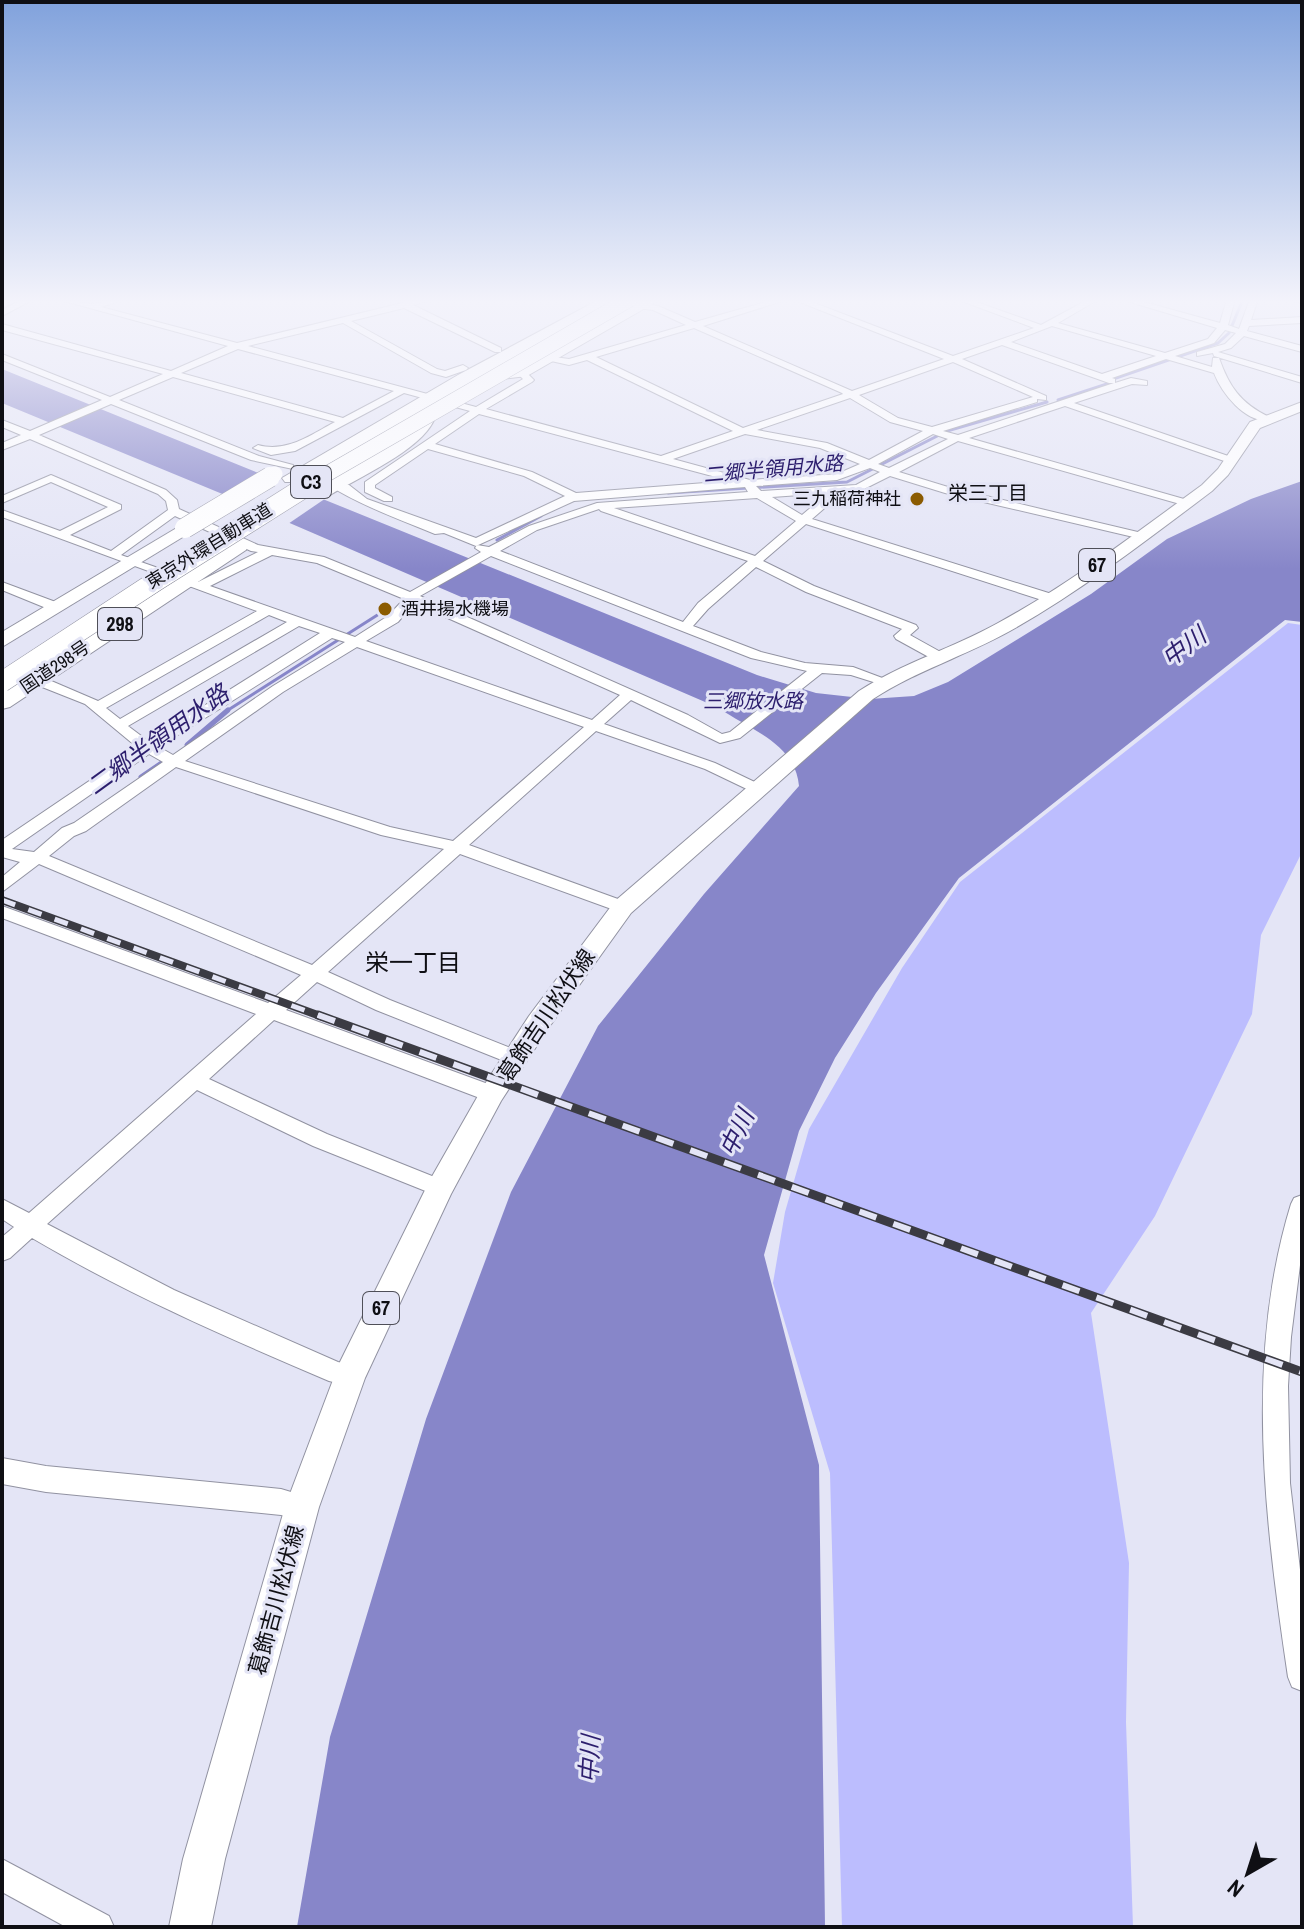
<svg xmlns="http://www.w3.org/2000/svg" width="1304" height="1929" viewBox="0 0 1304 1929" font-family="'Archivo Narrow','Noto Sans JP',sans-serif">
<style>
.green{fill:#bcbdfe}
.water{fill:#8786c9}
.pier{fill:#e4e5f6}
.lines{fill:none;stroke-linecap:round;stroke-linejoin:round}
.stream-far1{stroke:#8786c9;stroke-width:3}
.stream{stroke:#8786c9;stroke-width:5}
.minor-casing{stroke:#9192a1;stroke-width:2}
.major-casing{stroke:#9192a1;stroke-width:2}
.highway-casing{stroke:#9192a1;stroke-width:2}
.minor{fill:#fff;fill-rule:evenodd}
.major{fill:#fff;fill-rule:evenodd}
.highway{fill:#fff;fill-rule:evenodd}
.rail-far1-casing{stroke:#3b3b43;stroke-width:8}
.rail-casing{stroke:#3b3b43;stroke-width:9}
.rail-far1{stroke:#e4e5f6;stroke-width:5;stroke-dasharray:14;stroke-linecap:butt}
.rail{stroke:#e4e5f6;stroke-width:6;stroke-dasharray:18;stroke-linecap:butt}
.highway-bridge-far1-casing{stroke:#9192a1;stroke-width:16;stroke-linecap:butt}
.highway-bridge-casing{stroke:#9192a1;stroke-width:21;stroke-linecap:butt}
.highway-bridge-far1{stroke:#fff;stroke-width:15}
.highway-bridge{stroke:#fff;stroke-width:20}
.poi-dot{fill:#8b5b01;stroke:#e4e5f6;stroke-width:3}
.labels{text-anchor:middle;stroke-width:6;stroke-linejoin:round;paint-order:stroke}
.far-poi-label{font-size:18px;fill:#0f0f14;stroke:#e4e5f6;text-anchor:end}
.far-street-label{font-size:18px;fill:#0f0f14;stroke:#e4e5f6}
.far-water-label{font-size:20px;font-style:italic;fill:#2c1e6d;stroke:#e4e5f6}
.shield{fill:#e4e5f6;stroke:#4f4f58;stroke-width:2}
.shield-label{font-size:20px;font-weight:bold;fill:#0f0f14}
.far-neighbourhood-label{font-size:20px;fill:#0f0f14;stroke:#e4e5f6}
.street-label{font-size:22px;fill:#0f0f14;stroke:#e4e5f6}
.water-label{font-size:24px;font-style:italic;fill:#2c1e6d;stroke:#e4e5f6}
.neighbourhood-label{font-size:24px;fill:#0f0f14;stroke:#e4e5f6}
</style>
<rect width="100%" height="100%" fill="#e4e5f6"/>
<!-- green -->
<path class="green" d="M1288,623l14,2v227l-41,83 -9,79 -97,202 -64,97 38,250 -3,159 7,205h-291l-12,-454 -57,-190 12,-71 24,-83 93,-161 58,-86z"/>
<!-- water -->
<path class="water" d="M2,369l755,306 59,18 54,6 44,-3 34,-14 143,-88 76,-55 84,-40 51,-18v141l-17,-2 -326,258 -83,115 -41,65 -36,73 -35,124 55,210 6,462h-528l33,-190 96,-318 85,-227 87,-166 106,-132 95,-108c-4,-44 -50,-56 -80,-78l-499,-215 -218,-90z"/>
<!-- pier -->
<path class="pier" d="M267,471l62,25 -44,30 -65,-28z"/>
<g class="lines">
<!-- stream-far1 -->
<g class="stream-far1">
<path d="M1116,378l102,-35 11,-10 14,-34"/>
<path d="M1058,400l52,-17"/>
<path d="M668,493l179,-11 100,-51 100,-29"/>
<path d="M497,540l44,-24"/>
<path d="M225,712l154,-98"/>
</g>
<!-- stream -->
<g class="stream">
<path d="M187,745l41,-35"/>
<path d="M141,777l25,-17"/>
</g>
<!-- minor casing -->
<g class="minor-casing">
<g id="minor">
<path d="M23,299h11l-32,17v-6z"/>
<path d="M57,299l34,5 35,-5 -25,8 136,36 182,-44h14l-20,6 88,43v4h-6l-91,-44 -53,13 86,48 8,2 18,-6 5,3 -2,2 -20,7 -15,-4 -88,-50 -95,23 228,61 47,-28 -6,-6 8,-2 9,9 -2,2 -46,27 175,47 72,-25 -146,-71 -18,5 -27,-6 5,-3 22,3 117,-34 -33,-15 -15,-2 3,-5 17,3 37,16 81,-23h13l-86,27 149,65 92,-32 -152,-60h12l149,57 81,-28 -78,-29h12l73,26 48,-26h10l-41,24 107,30 43,-14 9,-11 -97,-29h13l87,24 7,-24h8l-7,26 11,4 11,-30h8l-7,21 51,-3v6l-53,3 -2,5 55,15v6l-58,-16 -13,12 -13,4 84,25v6l-88,-27 -1,-3 -16,3v-4l28,-8 11,-11 -11,-3 -11,13 -39,13 37,11 1,-9h6c10,28 21,45 50,59v4c-24,1 -47,-27 -55,-48l-48,-14 -54,19 3,1v4l16,-5 16,3v4l-15,-1 -58,19 160,55v4l-4,1 -165,-57 -96,32 222,63v4l-4,1 -229,-65 -59,31 49,15 194,46v6l-197,-46 -55,-17 -28,14 -19,2 -31,27 243,76v6h-10l-239,-77 -43,37 51,25 102,39 2,3 -8,7 36,20v6h-10l-40,-22 -2,-3 8,-7 -96,-37 -50,-25 -48,42 -15,17 68,26 44,11 48,4 40,15 -7,4 -35,-11 -29,-2 -82,65 -20,5 -89,-43 -27,24 111,39 48,23 3,3 -3,3h-10l-48,-23 -109,-38 -127,114 160,58 3,4 -3,4h-12l-157,-57 -132,118 62,28 133,53 3,5 -3,5h-14l-133,-53 -59,-28 -31,28 213,78 3,6 -3,6 -7,2 -7,-2 -211,-80 -65,59 118,55 120,48 4,6 -4,6 -7,3 -7,-3 -120,-48 -116,-56 -150,134 127,66 164,72 20,5 4,8 -4,8 -8,3 -21,-5c-101,-43 -202,-87 -297,-143l-22,20 -8,3v-24l12,-10 -12,-8v-20l27,14 227,-199 -254,-96v-12l266,97 33,-28 -262,-111 -37,28v-15l18,-15 -18,-5v-17l136,-92 -53,-44 -53,-21v-6h10l56,24 159,-90 -255,-94v-7l58,21 48,-24 -57,-25 -49,21v-7l49,-21 70,30v4l-51,26 41,16 57,-41 -2,-9 -8,-7 -128,-55 -28,11v-7l19,-8 -19,-8v-7l28,11 72,-31 -100,-40v-6l108,43 53,-23 -161,-44v-6l169,47 57,-25zM1052,326l104,30 -54,18 -91,-32zM694,328l148,65 1,1 -100,34 -147,-71zM1002,345l107,38h5l-156,52 -15,-4 94,-29v-3l9,1v-4l-84,-37zM238,349l156,42 -51,27 -162,-45zM953,362l80,35 -101,30 -34,-9 -39,-23zM173,377l162,45c-25,13 -48,31 -77,23l-5,3 18,7 24,-4 109,-58 66,18 -105,71v10l19,9h8v-4l-17,-9v-3l53,-36 96,27 41,20 -89,42 -109,-39 -18,-14 -15,-3 -6,3c32,20 70,34 107,49l9,-1 32,13 98,-45 171,-14 3,5 -151,11 -68,23 -40,21 -12,-2 -2,3 6,4 -71,40 -86,-35 -66,-12 -79,-36 -2,-9 -11,-10 -127,-55 72,-31 140,56 42,9v-4l-34,-9 -140,-56zM850,398l40,24 33,9 -54,29 -42,-17 -70,-13zM479,414l252,67 -155,12 -44,-21 -97,-28zM745,434l75,14 40,16 -23,10 -87,6 -77,-21zM933,434l15,5 -59,29 -11,-4zM870,468l10,4 -24,13 -95,6 -5,-5 81,-6zM828,493l-26,22 -30,-18zM757,498l39,23 -41,35 -141,-48zM599,509l2,2 147,50 -50,42 -15,19 -183,-71 37,-21zM175,516l76,35 7,1 -60,30 -77,-27zM272,555l45,8 87,36 -16,17 -33,21 -145,-51zM491,556l260,102 56,13 -77,61 -8,2 -34,-19 -268,-119zM414,603l206,92 -28,25 -226,-79 32,-19zM269,615l18,7 -167,97 -14,-11zM299,626l21,7 -172,108 -20,-15zM332,638l13,4 -72,44 -100,69 -14,-8zM357,647l227,80 -131,114 -63,-14 -205,-66 98,-69zM149,754l14,8 -89,61 -12,5 -28,24 -22,-3zM176,767l205,68 63,14 -132,116 -263,-109 25,-20 12,-5z"/>
<path d="M1294,299h8v4l-7,-2z"/>
<path d="M2,582l59,22 1,3 -11,3 -49,-20z"/>
<path d="M1302,1195v54l-11,88 -3,49 2,97 12,104v104l-10,-4 -4,-10c-23,-155 -44,-320 3,-473l3,-6z"/>
<path d="M2,1458l44,8 235,23 30,9 4,9 -4,9 -9,4 -21,-5 -235,-23 -44,-8z"/>
<path d="M2,1859l107,57 5,11h-48l-64,-35z"/>
</g>
</g>
<!-- major casing -->
<g class="major-casing">
<path id="major" d="M1302,402v9l-42,17 -32,47 -16,16c-65,49 -131,100 -202,140 -45,25 -94,40 -137,68l-242,214 -84,117 -46,71 -50,93 -86,184 -46,129 -94,352 -14,68h-42l14,-68 102,-352 54,-143 91,-184 53,-93 46,-71 86,-115 244,-210c44,-28 94,-43 139,-68 72,-39 138,-90 204,-138l16,-16 32,-47z"/>
</g>
<!-- highway casing -->
<g class="highway-casing">
<g id="highway">
<path d="M600,299h17l-320,183h-12l-3,-4 176,-103z"/>
<path d="M644,299h17l-134,77 -25,3 -7,-4 2,-3 21,-3z"/>
<path d="M426,415l8,5c-13,30 -75,57 -104,75h-12l-3,-4 3,-4 85,-50 12,-10 5,-10z"/>
<path d="M185,523l6,1 3,4 -3,4 -189,115v-15z"/>
<path d="M239,540l9,6 -2,4 -236,157 -8,2v-17z"/>
</g>
</g>
<!-- minor -->
<use href="#minor" class="minor"/>
<!-- major -->
<use href="#major" class="major"/>
<!-- highway -->
<use href="#highway" class="highway"/>
<!-- rail-far1 casing -->
<g class="rail-far1-casing">
<path id="rail-far1" d="M2,900l321,117"/>
</g>
<!-- rail casing -->
<g class="rail-casing">
<path id="rail" d="M318,1015l984,357"/>
</g>
<!-- rail-far1 -->
<use href="#rail-far1" class="rail-far1"/>
<!-- rail -->
<use href="#rail" class="rail"/>
<!-- highway-bridge-far1 casing -->
<g class="highway-bridge-far1-casing">
<g id="highway-bridge-far1">
<path d="M267,479l8,-5"/>
<path d="M318,479l312,-180"/>
</g>
</g>
<!-- highway-bridge casing -->
<g class="highway-bridge-casing">
<g id="highway-bridge">
<path d="M185,528l85,-51"/>
<path d="M2,682l154,-101 165,-104"/>
</g>
</g>
<!-- highway-bridge-far1 -->
<use href="#highway-bridge-far1" class="highway-bridge-far1"/>
<!-- highway-bridge -->
<use href="#highway-bridge" class="highway-bridge"/>
</g>
<!-- sky -->
<linearGradient id="sky" x2="0" y2="1"><stop stop-color="#81a2dc"/><stop offset="0.53" stop-color="#f3f3fb"/><stop offset="1" stop-color="#f3f3fb" stop-opacity="0"/></linearGradient>
<rect width="1304" height="569" fill="url(#sky)"/>
<!-- markers -->
<g class="poi-dot">
<circle cx="917" cy="499" r="8"/>
<circle cx="385" cy="609" r="8"/>
</g>
<g class="labels">
<!-- far-poi labels -->
<g class="far-poi-label">
<text x="901" y="505">三九稲荷神社</text>
<text x="401" y="615" text-anchor="start">酒井揚水機場</text>
</g>
<!-- far-street labels -->
<g class="far-street-label">
<text transform="translate(209 546) rotate(-32)" y="6">東京外環自動車道</text>
<text transform="translate(55 667) rotate(-34)" y="6">国道298号</text>
</g>
<!-- far-water labels -->
<g class="far-water-label">
<text transform="translate(773 469) rotate(-5)" y="7">二郷半領用水路</text>
<text x="753" y="708">三郷放水路</text>
</g>
<!-- shield labels -->
<g class="shield">
<rect x="291" y="466" width="40" height="32" rx="6"/>
<rect x="1079" y="549" width="36" height="32" rx="6"/>
<rect x="98" y="608" width="44" height="32" rx="6"/>
<rect x="363" y="1292" width="36" height="32" rx="6"/>
</g>
<g class="shield-label">
<text x="311" y="489">C3</text>
<text x="1097" y="572">67</text>
<text x="120" y="631">298</text>
<text x="381" y="1315">67</text>
</g>
<!-- far-neighbourhood labels -->
<g class="far-neighbourhood-label">
<text x="988" y="500">栄三丁目</text>
</g>
<!-- street labels -->
<g class="street-label">
<text transform="translate(546 1015) rotate(-56)" y="8">葛飾吉川松伏線</text>
<text transform="translate(276 1600) rotate(-75)" y="8">葛飾吉川松伏線</text>
</g>
<!-- water labels -->
<g class="water-label">
<text transform="translate(1184 647) rotate(-37)" y="8">中川</text>
<text transform="translate(158 740) rotate(-36)" y="8">二郷半領用水路</text>
<text transform="translate(737 1133) rotate(-65)" y="8">中川</text>
<text transform="translate(590 1759) rotate(-87)" y="8">中川</text>
</g>
<!-- neighbourhood labels -->
<g class="neighbourhood-label">
<text x="413" y="971">栄一丁目</text>
</g>
</g>
<!-- border -->
<rect width="1304" height="1929" fill="none" stroke="#0f0f14" stroke-width="8"/>
<!-- north arrow -->
<g transform="translate(1248 1873) rotate(219)" stroke="#e4e5f6" stroke-width="6" paint-order="stroke">
<path d="M0-6L14 30L0 20L-14 30Z" fill="#0f0f14"/>
<text y="-12" font-size="22" font-weight="bold" text-anchor="middle" fill="#0f0f14">N</text>
</g>
</svg>
